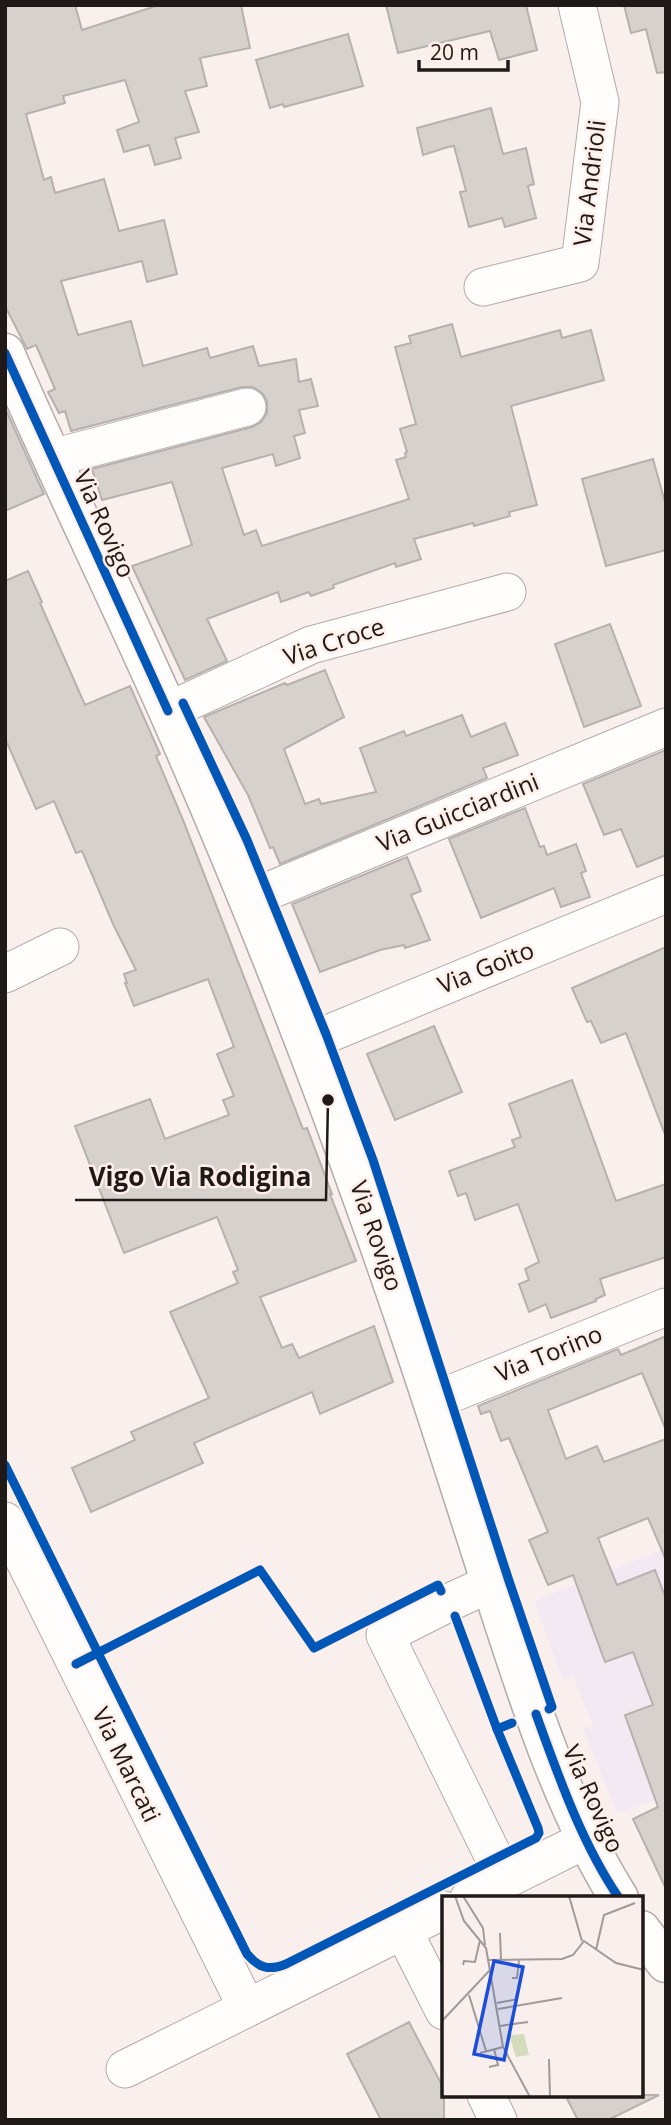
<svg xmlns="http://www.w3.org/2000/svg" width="671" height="2125" viewBox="0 0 671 2125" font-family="'Open Sans',sans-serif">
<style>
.education{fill:#f2e9f3}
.building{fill:#d7d1ce;stroke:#b6b1ad;stroke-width:2}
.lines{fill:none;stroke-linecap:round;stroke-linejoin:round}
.minor-casing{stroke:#b2aba8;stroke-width:39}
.major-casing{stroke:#b2aba8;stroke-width:41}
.minor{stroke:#fefdfc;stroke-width:37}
.major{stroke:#fefdfc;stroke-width:38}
.cycleway-casing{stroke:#feeee8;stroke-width:13}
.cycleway{stroke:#0057b8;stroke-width:9}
.labels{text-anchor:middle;stroke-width:5;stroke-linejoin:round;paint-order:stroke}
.street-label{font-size:24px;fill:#1f1917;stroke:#feeee8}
.inset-road{fill:none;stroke:#a29a97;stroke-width:2}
.view{fill:#1d4ed8;fill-opacity:0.15;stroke:#1d4ed8;stroke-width:3.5}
.inset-edge{fill:none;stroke:#1f1917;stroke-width:3.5}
.leader{fill:none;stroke:#1f1917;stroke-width:2.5}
.callout-dot{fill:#1f1917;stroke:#feeee8;stroke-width:2.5}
.callout-label{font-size:26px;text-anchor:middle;font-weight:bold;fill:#1f1917;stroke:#feeee8;stroke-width:5;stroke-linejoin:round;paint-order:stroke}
</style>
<rect width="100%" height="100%" fill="#f9f0ed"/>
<!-- education -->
<path class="education" d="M664,1549l2,247 -49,17 -34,-85 10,-2 -20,-50 -10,4 -29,-79z"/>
<!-- building -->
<g class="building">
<path d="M5,5h70l7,25 77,-25h82l9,43 -50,10 7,28 -22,5 14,41 -24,6 6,20 -26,7 -6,-20 -25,7 -7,-22 22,-8 -14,-42 -62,16 2,7 -39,11 18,66 7,-3 4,16 49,-14 15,52 45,-11 13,54 -30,8 -5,-21 -81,20 17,54 53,-14 12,45 64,-18 3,10 43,-12 6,20 37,-7 3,23 12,-3 7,27 -19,4 6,23 -11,3 6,22 -24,8 -3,-12 -51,14 22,67 12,-5 6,16 147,-47 -13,-39 10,-3 -1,-4 2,-1 -7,-23 16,-5 -21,-77 16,-4 -2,-7 43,-12 9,33 99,-27 2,8 29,-8 13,50 -93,26 26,99 -28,7 1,4 -36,10 -1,-3 -59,16 7,20 -25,8 -1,-4 -62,22 1,3 -23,8 -2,-4 -28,10 -3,-10 -71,27 20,42 -42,19 -53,-114 60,-21 -20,-63 -70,18 -10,-31 160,-42 9,-5 6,-9v-12l-5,-8 -9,-6h-11l-171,44 -6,-20 -6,2 -11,-21 7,-3 -19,-44 -9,4 -22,-43z"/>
<path d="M386,5h140l11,45 -38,10 -9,-29 -92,22z"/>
<path d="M624,5h42v67l-9,1 -11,-44 -15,4z"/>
<path d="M348,34l15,52 -79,21 -1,-3 -13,4 -14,-48z"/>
<path d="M491,108l12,46 23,-6 8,36 -6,2 8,32 -31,9 -3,-9 -33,9 -9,-35 6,-1 -12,-45 -6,1 -25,8 -6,-27z"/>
<path d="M5,408l39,86 -39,17z"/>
<path d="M653,459l13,47v44l-60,16 -24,-87z"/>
<path d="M28,571l14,31 -2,1 45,102 45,-19 30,68 -4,2 27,64 120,309 4,-1 25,66h-2l26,67 -96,36 22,51 10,-4 7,14 75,-32 19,56 -73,32 -8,-22 -118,51 9,20 -112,49 -19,-44 63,-28 -4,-8 78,-34 -39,-86 68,-29 -5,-11 5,-2 -21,-53 -93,36 -49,-127 75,-27 15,40 64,-24 -6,-15 11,-4 -17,-42 17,-7 -26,-68 -74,27 -9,-23h2l-3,-9 12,-4 -23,-46 -31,-73 -6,2 -22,-52 -18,8 -31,-71v-157z"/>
<path d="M610,624l31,82 -57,21 -29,-83z"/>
<path d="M325,670l19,47 -60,32 21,55 14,-5 2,5 55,-12 -16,-44 44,-17 2,5 56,-21 9,22 34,-14 13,32 -35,13 4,10 -207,86 -7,-17 -3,1 -22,-53 -44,-78 81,-34 2,2z"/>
<path d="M666,750v105l-29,12 -16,-38 -17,6 -21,-51z"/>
<path d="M525,808l15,39 4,-1 3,9 29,-11 10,27 -5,2 9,24 -29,10 -7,-19 -73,30 -32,-79z"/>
<path d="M407,857l14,34 -10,4 19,45 -25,8 -1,-3 -24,5 -60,22 -28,-68z"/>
<path d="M666,947v184l-2,1 -38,-99 -25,10 -10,-22 -4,1 -15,-34z"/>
<path d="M434,1026l28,66 -67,28 -28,-66z"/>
<path d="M572,1080l44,121 50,-17v73l-66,22 5,16 -9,4v2l-45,17 -5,-14 -17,8 -10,-28 10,-4 -4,-11 14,-7 -21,-58 -43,16 -9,-27 -8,3 -9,-25 66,-24 -3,-7 9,-3 -12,-33z"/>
<path d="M666,1336v94l-24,-57 -94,37 18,49 31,-13 7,16 62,-23v121l-18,-42 -50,20 19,47 38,-15 11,29v290l-33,-70 25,-12 -33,-92 28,-10 -20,-53 -28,10 -32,-87 -25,10 -19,-45 19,-8 -39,-94 -8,3 -11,-30 -9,3 -3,-8 140,-57 3,6z"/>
<path d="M409,2022l35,67v31h-63l-34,-66z"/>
<path d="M565,2095h94l-51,25h-30z"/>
</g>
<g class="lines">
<!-- minor casing -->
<g class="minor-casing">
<g id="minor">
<path d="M483,287l97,-24 20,-161 -23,-97"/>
<path d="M52,458l195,-51"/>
<path d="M168,711l143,-66 196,-53"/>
<path d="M249,899l417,-172"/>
<path d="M5,974l55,-27"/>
<path d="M306,1043l360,-149"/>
<path d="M433,1401l233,-94"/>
<path d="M5,1521l242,487"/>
<path d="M491,1583l-43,20 -63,32 120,245"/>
<path d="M469,1898l118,-59"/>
<path d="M403,1930l41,81"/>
<path d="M125,2069l319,-159"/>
<path d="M486,2095l12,25"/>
</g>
</g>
<!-- major casing -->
<g class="major-casing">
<g id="major">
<path d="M5,353c52,121 110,238 163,358 71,161 136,323 195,489 44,121 83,243 122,365 35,108 73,236 134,333"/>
<path d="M641,1930l25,33"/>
</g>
</g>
<!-- minor -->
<use href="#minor" class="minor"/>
<!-- major -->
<use href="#major" class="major"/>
<!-- cycleway casing -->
<g class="cycleway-casing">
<g id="cycleway">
<path d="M5,353l163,358"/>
<path d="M183,703l64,137 79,194 47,126 136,421 43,126 -3,2"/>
<path d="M5,1465l242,489c12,14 22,17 39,10l250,-126 3,-5 -1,-5 -41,-99"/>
<path d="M455,1616l42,113 15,-6"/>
<path d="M76,1664l184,-94 54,78 124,-63 3,6"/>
<path d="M536,1714c22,61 46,130 83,184"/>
</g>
</g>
<!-- cycleway -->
<use href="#cycleway" class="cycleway"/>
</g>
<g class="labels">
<!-- street labels -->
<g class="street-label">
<text transform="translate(590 183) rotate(-83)" y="8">Via Andrioli</text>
<text transform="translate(104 524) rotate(66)" y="8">Via Rovigo</text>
<text transform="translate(334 642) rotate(-18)" y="8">Via Croce</text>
<text transform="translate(458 813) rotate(-22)" y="8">Via Guicciardini</text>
<text transform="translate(486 968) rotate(-22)" y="8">Via Goito</text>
<text transform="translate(376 1236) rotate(71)" y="8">Via Rovigo</text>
<text transform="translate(549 1354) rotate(-22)" y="8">Via Torino</text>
<text transform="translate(126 1765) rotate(64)" y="8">Via Marcati</text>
<text transform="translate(593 1799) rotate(66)" y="8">Via Rovigo</text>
</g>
</g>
<!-- overview -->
<g transform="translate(442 1896)">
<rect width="201" height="201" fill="#f9f0ed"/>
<path d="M82,138l5,21 -13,2 -7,-22z" fill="#d4dcbc"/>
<path class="inset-road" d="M13,0l9,25 22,27 17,99 27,50M21,0l20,32 2,17M127,0l13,45M58,37l1,27M154,54l8,-35 31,-12M46,64l74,-1 11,-4 11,-14 32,22 28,7M21,69l1,-4 11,1 5,-22M70,82h5l2,-18M27,99l17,56M55,107l21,-4M56,113l64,-11M0,125l48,-51M58,130l28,-4M38,157l23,-6M107,163l1,38M47,171l9,-2 -4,-16"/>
<path class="view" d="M52,65l29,6 -19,93 -30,-6z"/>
<rect width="201" height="201" class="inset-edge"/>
</g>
<!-- callouts -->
<path class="leader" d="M328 1100L326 1200H75"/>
<circle class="callout-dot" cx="328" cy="1100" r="7"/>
<g class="callout-label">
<text x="200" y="1186">Vigo Via Rodigina</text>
</g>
<!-- border -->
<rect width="671" height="2125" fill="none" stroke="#1f1917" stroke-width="14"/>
<!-- scale -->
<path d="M419 60v10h89v-10" fill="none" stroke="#1f1917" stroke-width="3.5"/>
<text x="430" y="60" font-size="21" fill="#1f1917" stroke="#feeee8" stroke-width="5" paint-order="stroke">20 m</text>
</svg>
